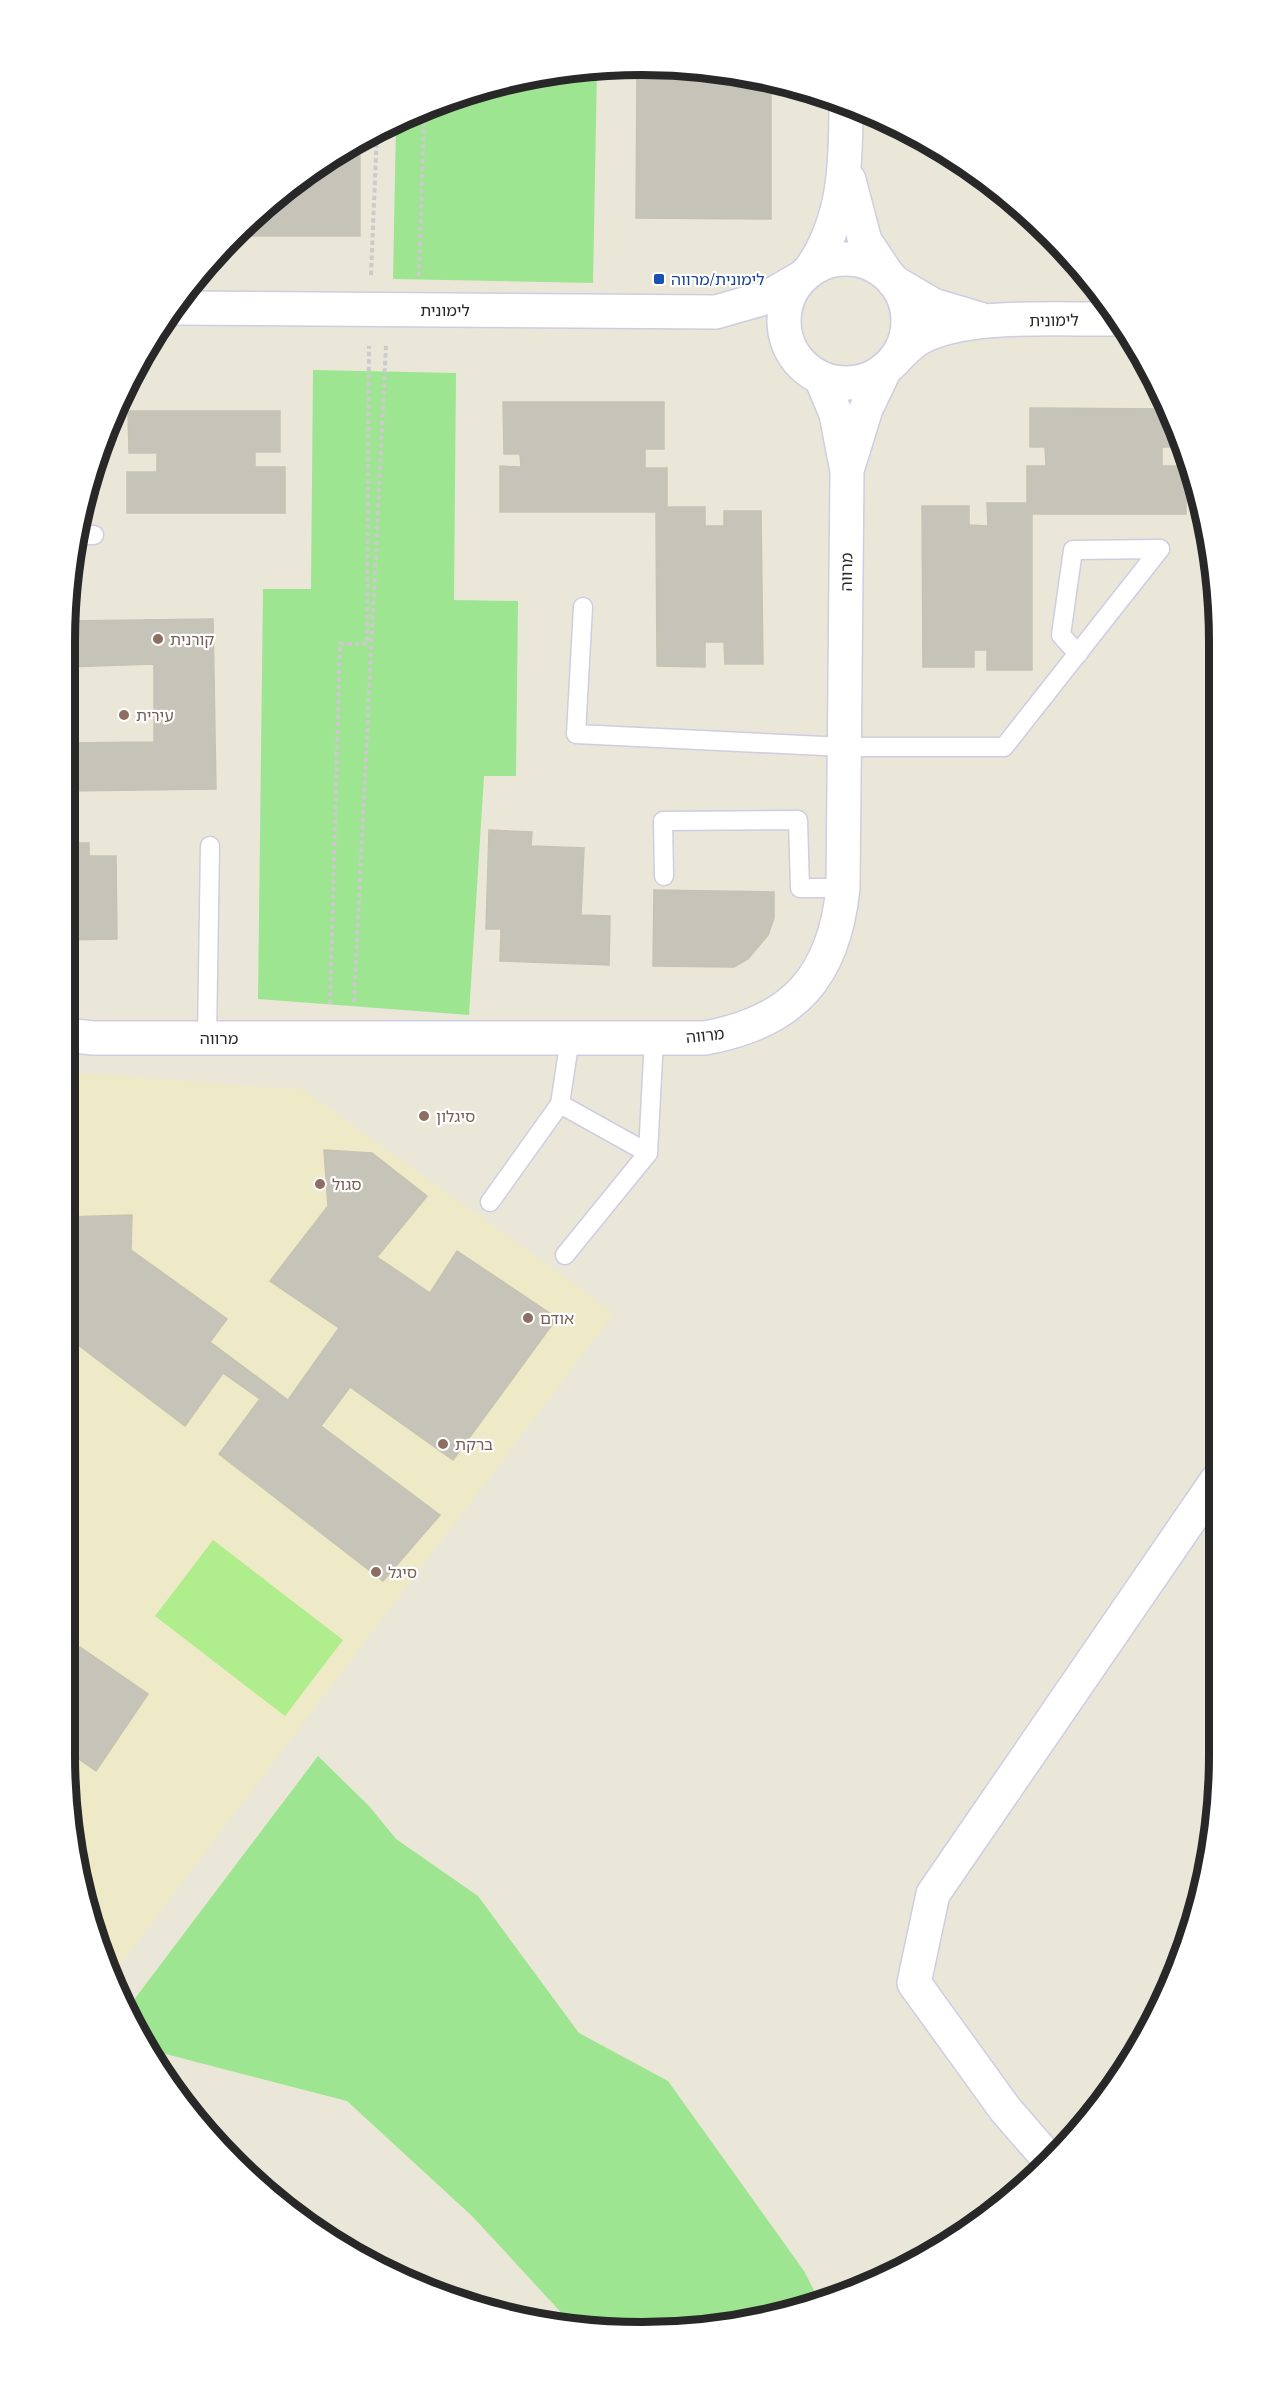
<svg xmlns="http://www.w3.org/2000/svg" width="1284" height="2397" viewBox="0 0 1284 2397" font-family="'Asap Condensed','Noto Sans Hebrew',sans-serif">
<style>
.education{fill:#eee9c6}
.green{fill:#9de591}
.pitch{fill:#b0ed8c}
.building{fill:#c6c3b8;stroke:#c6c3b2;stroke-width:1.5}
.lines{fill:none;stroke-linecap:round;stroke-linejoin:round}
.service-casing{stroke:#cecde2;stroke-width:21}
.minor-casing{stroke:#cecde2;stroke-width:36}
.tertiary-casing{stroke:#cecde2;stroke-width:36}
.path{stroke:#cbcbcb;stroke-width:4;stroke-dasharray:4.5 3;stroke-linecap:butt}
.service{stroke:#fff;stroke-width:18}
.minor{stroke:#fff;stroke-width:33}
.tertiary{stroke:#fff;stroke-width:33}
.transit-dot{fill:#1a4fb4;stroke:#fff;stroke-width:2}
.education-dot{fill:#8d6e63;stroke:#fff;stroke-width:2}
.labels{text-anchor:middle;stroke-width:4.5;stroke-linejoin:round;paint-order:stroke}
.transit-label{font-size:16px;fill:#164399;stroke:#fff;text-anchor:start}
.street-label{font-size:16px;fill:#282828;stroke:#fff}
.education-label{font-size:16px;fill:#785e54;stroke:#fff;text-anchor:start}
.rim{fill:none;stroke:#282828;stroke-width:8}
</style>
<rect width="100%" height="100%" fill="#ebe7d8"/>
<!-- education -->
<path class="education" d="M65,1072l239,18 310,223 -501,661 -18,-33 -30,-186z"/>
<!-- green -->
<g class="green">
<path d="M597,68l-4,215 -200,-4 3,-156 61,-28 110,-26z"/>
<path d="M313,370l143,3 -2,227 64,1 -2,175h-32l-15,239 -211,-16 5,-410h48z"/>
<path d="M318,1756l51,50 27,33 82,57 101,137 89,48 136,190 16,31 -28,11 -112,18 -112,-11 -95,-103 -126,-116 -193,-50 -24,-46z"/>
</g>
<!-- pitch -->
<path class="pitch" d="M213,1540l130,100 -58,76 -130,-100z"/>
<!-- building -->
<g class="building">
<path d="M680,66l91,15v138l-135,-1 1,-151z"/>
<path d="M360,139v97h-125l26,-28z"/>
<path d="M503,402h161v47h-19v19h22v39h38v19h19v-15h37l2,153h-38l-1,-22h-19v25l-48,-1 -1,-154h-156v-46l21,1 -1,-13h-16z"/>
<path d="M1030,408l139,1 6,12 7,26h-20v19h24v48h-154v156h-45v-20h-13v17h-51l-1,-161h47v19l19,1 -1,-23h40v-37h19l-1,-19h-15z"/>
<path d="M128,411h152v41h-25v15h30v46h-158v-41h30v-19h-28z"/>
<path d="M213,619l3,170 -150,2v-48l88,-1v-78l-88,3v-46z"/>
<path d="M489,830l43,2 -1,14 53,2 -3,67 29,1 -1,49 -109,-4 1,-32h-15z"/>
<path d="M65,843h24v13h27l1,83 -52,1z"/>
<path d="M654,890l120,2v26l-6,17 -20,24 -14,8 -81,-1z"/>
<path d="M324,1150l48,3 55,43 -50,61 53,36 27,-42 100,67 -104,142 -103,-73 -29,39 119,89 -57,66 -164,-127 41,-55 -37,-26 -38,53 -120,-91v-118l67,-2 -1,35 96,69 -17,23 78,58 51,-72 -69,-47 58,-75z"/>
<path d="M80,1647l68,47 -52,77 -31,-22v-79z"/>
</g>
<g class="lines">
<!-- service casing -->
<g class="service-casing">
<g id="service">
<path d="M77,535h17"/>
<path d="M583,607l-7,127 268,13h160l156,-198"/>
<path d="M1078,654l-17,-19 12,-85 87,-1"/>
<path d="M664,876l-1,-55 135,-1 2,68h43"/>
<path d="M207,1038l3,-192"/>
<path d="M560,1104l88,49"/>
<path d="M490,1202l70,-98 10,-66"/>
<path d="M565,1255l83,-102 6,-115"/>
</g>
</g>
<!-- minor casing -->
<g class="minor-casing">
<g id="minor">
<path d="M849,180l16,61 22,33"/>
<path d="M810,270c35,-50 36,-106 36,-165"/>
<path d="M849,464l17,-55 19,-40"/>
<path d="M65,1035l28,3h612c89,-16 129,-62 138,-150l4,-417 -11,-57 -15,-36"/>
<path d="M1051,2162l-46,-53 -91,-126 19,-89 284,-414"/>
</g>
</g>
<!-- tertiary casing -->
<g class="tertiary-casing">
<g id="tertiary">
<circle cx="846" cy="321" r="62"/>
<path d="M894,282l39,23 47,14"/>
<path d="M173,308l543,4 52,-15 31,-18"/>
<path d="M894,361c7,-8 15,-16 24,-22 46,-27 145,-19 199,-20"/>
</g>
</g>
<!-- path -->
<g class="path">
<path d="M371,275l6,-144"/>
<path d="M419,276l5,-166"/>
<path d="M354,1002l32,-657"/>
<path d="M330,1004l10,-360h27l2,-298"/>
</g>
<!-- service -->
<use href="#service" class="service"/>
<!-- minor -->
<use href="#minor" class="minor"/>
<!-- tertiary -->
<use href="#tertiary" class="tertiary"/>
</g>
<!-- markers -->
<rect class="transit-dot" x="653" y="273" width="12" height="12" rx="3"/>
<g class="education-dot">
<circle cx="158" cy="639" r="6"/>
<circle cx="124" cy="715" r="6"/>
<circle cx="424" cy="1116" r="6"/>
<circle cx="320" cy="1184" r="6"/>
<circle cx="528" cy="1318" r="6"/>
<circle cx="443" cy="1444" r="6"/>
<circle cx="376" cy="1572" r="6"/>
</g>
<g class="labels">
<!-- transit labels -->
<g class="transit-label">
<text x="671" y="285">לימונית/מרווה</text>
</g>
<!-- street labels -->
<g class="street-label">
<text x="445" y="316">לימונית</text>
<text transform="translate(1054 320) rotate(-1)" y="6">לימונית</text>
<text transform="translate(846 572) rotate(-89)" y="6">מרווה</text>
<text transform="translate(705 1035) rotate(-6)" y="6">מרווה</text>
<text x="219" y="1044">מרווה</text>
</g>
<!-- education labels -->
<g class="education-label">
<text x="170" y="645">קורנית</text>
<text x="136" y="721">עירית</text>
<text x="436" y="1122">סיגלון</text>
<text x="332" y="1190">סגול</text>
<text x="540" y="1324">אודם</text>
<text x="455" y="1450">ברקת</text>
<text x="388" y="1578">סיגל</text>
</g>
</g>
<!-- crop -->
<path d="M0 0H1284V2397H0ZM642 75H642A567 567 0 0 1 1209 642V1755A567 567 0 0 1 642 2322H642A567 567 0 0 1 75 1755V642A567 567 0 0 1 642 75Z" fill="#fff" fill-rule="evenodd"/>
<path class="rim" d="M642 75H642A567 567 0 0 1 1209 642V1755A567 567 0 0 1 642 2322H642A567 567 0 0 1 75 1755V642A567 567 0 0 1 642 75Z"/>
</svg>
